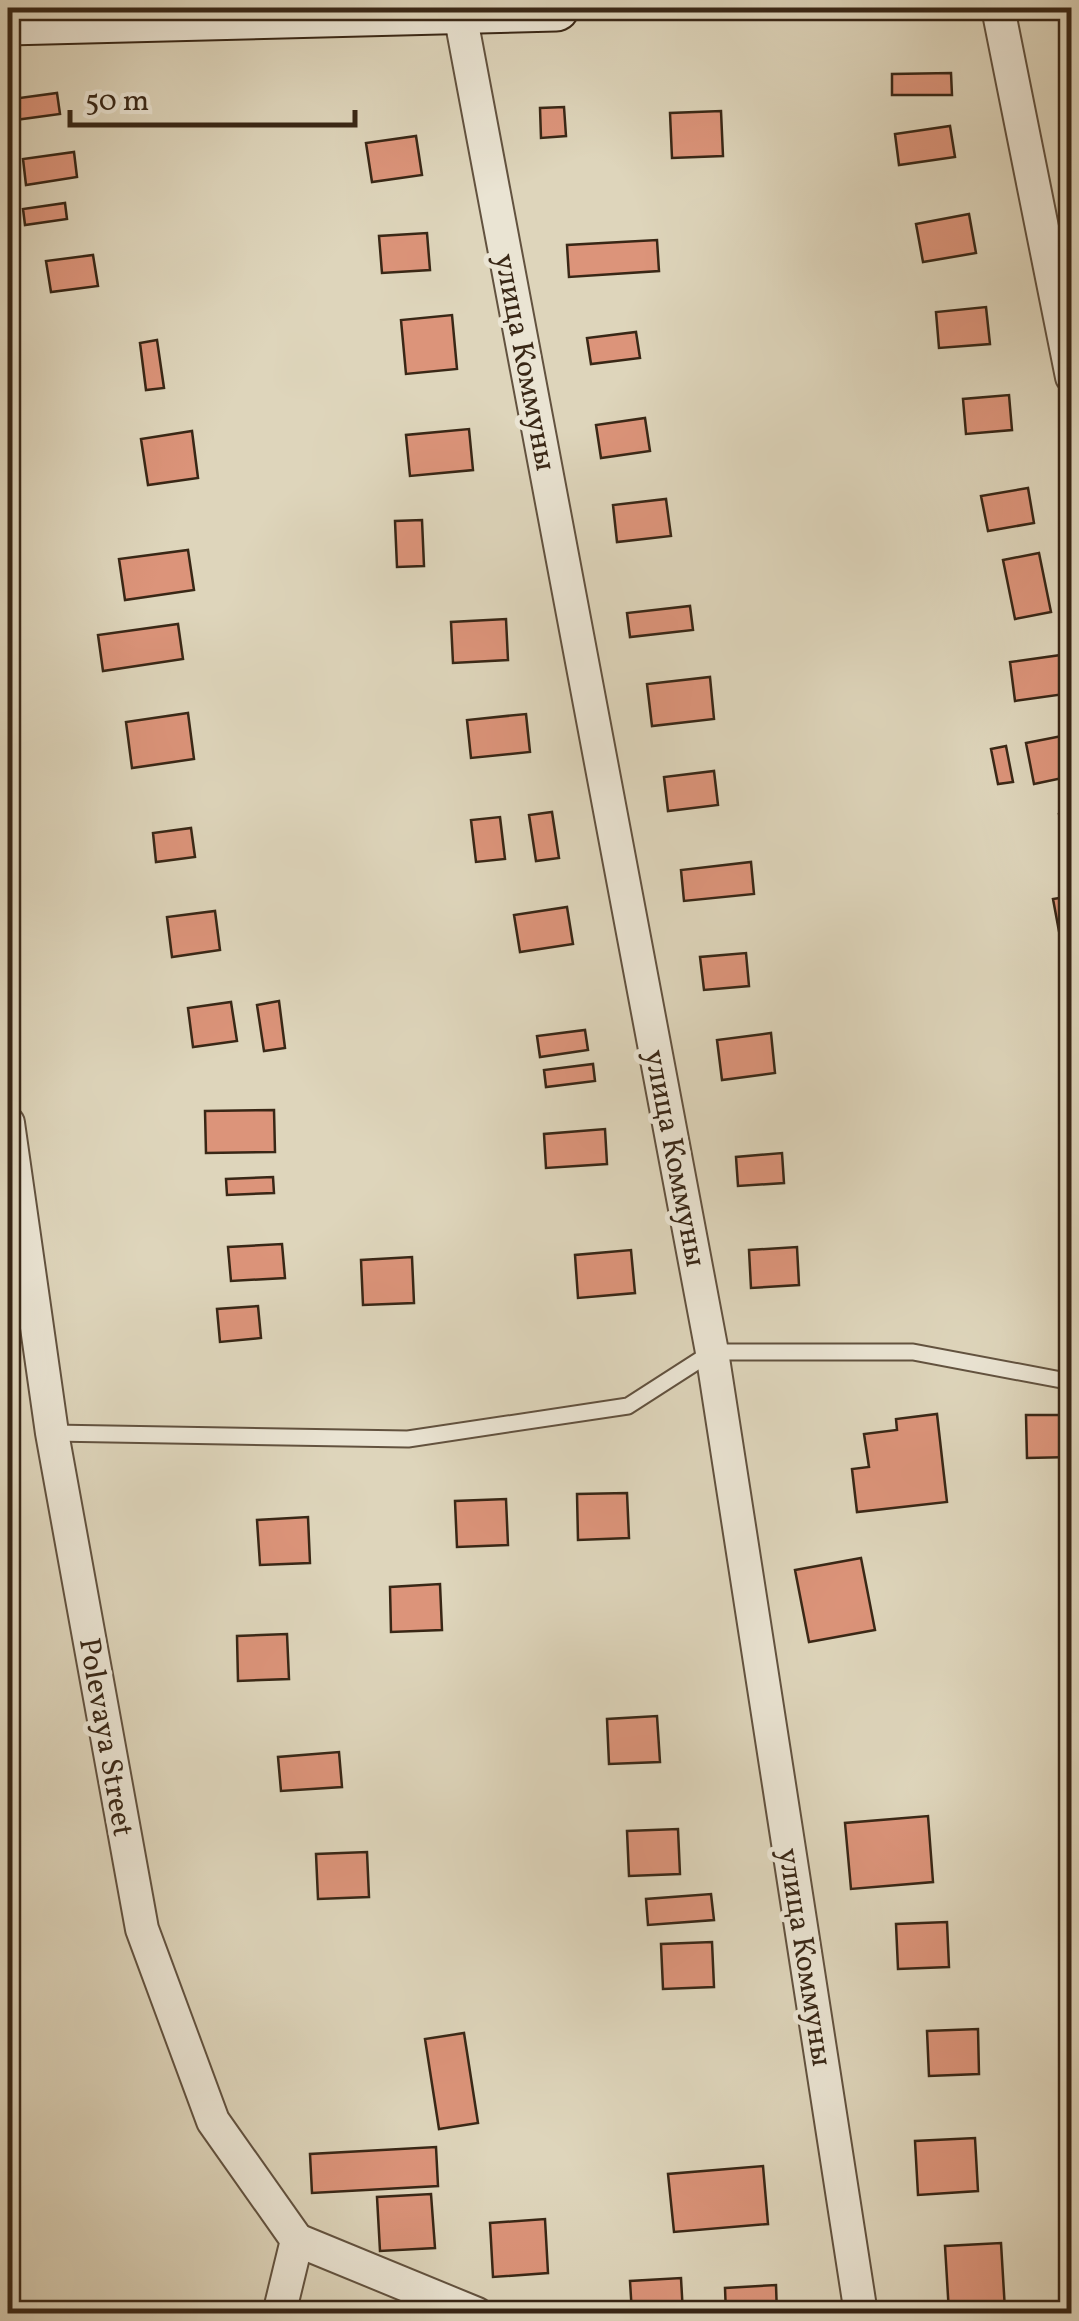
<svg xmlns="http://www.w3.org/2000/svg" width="1079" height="2321" viewBox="0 0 1079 2321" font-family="Vollkorn,serif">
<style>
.building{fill:#dc947a;stroke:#392716;stroke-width:2.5}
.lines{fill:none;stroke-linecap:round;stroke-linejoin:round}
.lane-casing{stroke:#62523f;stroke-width:19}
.street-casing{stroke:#62523f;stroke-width:36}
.secondary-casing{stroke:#392716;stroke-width:49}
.lane{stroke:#eae4d3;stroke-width:15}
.street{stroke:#eae4d3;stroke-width:32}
.secondary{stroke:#eae4d3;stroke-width:45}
.labels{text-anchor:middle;stroke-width:10;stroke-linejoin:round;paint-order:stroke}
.street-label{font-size:30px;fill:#392716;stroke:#eae4d3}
</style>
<rect width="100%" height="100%" fill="#ded5bb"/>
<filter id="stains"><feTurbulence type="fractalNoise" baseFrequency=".002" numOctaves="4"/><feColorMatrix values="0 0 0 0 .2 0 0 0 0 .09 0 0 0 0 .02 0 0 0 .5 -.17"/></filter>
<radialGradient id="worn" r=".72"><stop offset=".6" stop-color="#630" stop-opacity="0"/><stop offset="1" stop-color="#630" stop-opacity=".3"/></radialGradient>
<!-- building -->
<g class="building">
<path d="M951,73l1,22h-60v-21z"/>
<path d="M57,93l3,21 -45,6 -3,-21z"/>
<path d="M564,107l2,29 -25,2 -1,-30z"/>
<path d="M721,111l2,45 -51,2 -2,-45z"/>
<path d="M950,126l5,31 -56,8 -4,-31z"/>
<path d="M416,136l6,39 -50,7 -6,-39z"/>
<path d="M74,152l3,25 -51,8 -3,-26z"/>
<path d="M65,203l2,16 -42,6 -2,-16z"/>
<path d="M969,214l7,39 -53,9 -7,-38z"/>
<path d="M427,233l3,37 -48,3 -3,-37z"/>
<path d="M657,240l2,31 -90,6 -2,-32z"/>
<path d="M93,255l5,31 -47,6 -5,-31z"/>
<path d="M986,307l4,37 -51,4 -3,-36z"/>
<path d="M452,315l5,54 -51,5 -5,-54z"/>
<path d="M636,332l4,26 -49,6 -4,-26z"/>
<path d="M157,340l7,48 -18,2 -6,-47z"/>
<path d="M1009,395l3,35 -46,4 -3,-35z"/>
<path d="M645,418l5,33 -49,7 -5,-33z"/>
<path d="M469,429l4,41 -63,6 -4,-41z"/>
<path d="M192,431l6,47 -50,7 -7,-46z"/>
<path d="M1028,488l6,35 -46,8 -7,-35z"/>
<path d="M666,499l5,37 -54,6 -4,-37z"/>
<path d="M422,520l2,46 -27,1 -2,-46z"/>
<path d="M188,550l6,40 -69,10 -6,-41z"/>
<path d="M1039,553l12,59 -36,7 -12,-59z"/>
<path d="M690,606l3,24 -63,7 -3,-24z"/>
<path d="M506,619l2,41 -55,3 -2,-41z"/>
<path d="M178,624l5,35 -80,12 -5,-36z"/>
<path d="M1068,654l4,39 -57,8 -5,-39z"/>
<path d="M710,677l4,42 -62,7 -5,-42z"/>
<path d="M188,713l6,46 -62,9 -6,-46z"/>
<path d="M526,714l4,38 -59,6 -4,-38z"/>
<path d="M1072,734v42l-38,8 -8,-41z"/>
<path d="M1006,746l7,36 -15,2 -7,-35z"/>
<path d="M714,771l4,34 -50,6 -4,-34z"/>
<path d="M1072,811v36l-7,1 -6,-34z"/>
<path d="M552,812l7,46 -23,3 -7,-46z"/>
<path d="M500,817l5,42 -29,3 -5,-42z"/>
<path d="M191,828l4,29 -39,5 -3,-29z"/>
<path d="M751,862l3,32 -70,7 -3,-31z"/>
<path d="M1072,896v44l-11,2 -8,-43z"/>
<path d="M567,907l6,37 -53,8 -6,-37z"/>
<path d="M215,911l5,39 -48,7 -5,-40z"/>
<path d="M746,953l3,33 -45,4 -4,-33z"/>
<path d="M279,1001l6,47 -21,3 -7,-46z"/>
<path d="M231,1002l6,39 -44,6 -5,-39z"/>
<path d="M585,1030l3,20 -48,7 -3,-21z"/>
<path d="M771,1033l4,40 -53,7 -5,-40z"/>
<path d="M593,1064l2,17 -49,6 -2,-17z"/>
<path d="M274,1110l1,42 -69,1 -1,-42z"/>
<path d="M605,1129l2,35 -61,4 -2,-34z"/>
<path d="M782,1153l2,30 -46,3 -2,-29z"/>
<path d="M273,1177l1,16 -47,2 -1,-16z"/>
<path d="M282,1244l3,34 -54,3 -3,-34z"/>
<path d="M797,1247l2,38 -48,3 -2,-38z"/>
<path d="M631,1250l4,43 -57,5 -3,-43z"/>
<path d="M412,1257l2,46 -51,2 -2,-45z"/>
<path d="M258,1306l3,32 -41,4 -3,-33z"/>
<path d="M937,1414l10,88 -90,10 -5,-43 17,-2 -5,-33 33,-4 -1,-11z"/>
<path d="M1026,1415h46v42l-45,1z"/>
<path d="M627,1493l2,45 -51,2 -1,-46z"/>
<path d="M506,1499l2,46 -51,2 -2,-46z"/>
<path d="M308,1517l2,46 -50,2 -3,-45z"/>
<path d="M861,1558l14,72 -66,12 -14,-72z"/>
<path d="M440,1584l2,46 -51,2 -1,-45z"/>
<path d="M287,1634l2,45 -51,2 -1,-45z"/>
<path d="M657,1716l3,46 -51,2 -2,-45z"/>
<path d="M339,1752l3,35 -61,4 -3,-34z"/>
<path d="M928,1816l5,66 -82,7 -6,-66z"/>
<path d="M678,1829l2,45 -51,2 -2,-45z"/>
<path d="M367,1852l2,45 -51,2 -2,-45z"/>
<path d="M711,1894l3,26 -66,5 -2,-26z"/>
<path d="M947,1922l2,45 -51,2 -2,-45z"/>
<path d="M712,1942l2,45 -51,2 -2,-45z"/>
<path d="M978,2029l1,45 -50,2 -2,-45z"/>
<path d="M464,2033l14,90 -39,6 -14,-90z"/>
<path d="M975,2138l3,53 -60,4 -3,-54z"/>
<path d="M436,2147l2,39 -126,7 -2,-39z"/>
<path d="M763,2166l5,58 -94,8 -6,-58z"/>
<path d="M431,2194l4,54 -55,3 -3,-54z"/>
<path d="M545,2219l3,54 -55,4 -3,-54z"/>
<path d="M1001,2243l4,67 -56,3 -4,-67z"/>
<path d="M681,2278l2,36h-51l-2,-33z"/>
<path d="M776,2285l1,29h-51l-1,-26z"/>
</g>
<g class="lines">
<!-- lane casing -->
<g class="lane-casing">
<path id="lane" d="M52,1433l356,6 220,-33 84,-54h201l159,30"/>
</g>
<!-- street casing -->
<g class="street-casing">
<g id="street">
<path d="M459,8l253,1344 149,962"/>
<path d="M998,8l74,369"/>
<path d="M8,1123l44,310 90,496 71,192 84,119 -18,74"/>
<path d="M297,2240l180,74"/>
</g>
</g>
<!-- secondary casing -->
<g class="secondary-casing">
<path id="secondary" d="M8,22l548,-14"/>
</g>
<!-- lane -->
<use href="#lane" class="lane"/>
<!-- street -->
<use href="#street" class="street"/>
<!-- secondary -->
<use href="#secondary" class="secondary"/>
</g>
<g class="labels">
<!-- street labels -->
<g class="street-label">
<text transform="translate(526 362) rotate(79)" y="10">улица Коммуны</text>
<text transform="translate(676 1158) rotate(79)" y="10">улица Коммуны</text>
<text transform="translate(107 1737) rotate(80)" y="10">Polevaya Street</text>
<text transform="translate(806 1957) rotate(81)" y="10">улица Коммуны</text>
</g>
</g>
<!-- margin -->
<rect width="1079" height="2321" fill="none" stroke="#ded5bb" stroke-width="40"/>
<rect x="10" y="10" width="1059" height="2301" fill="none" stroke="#392716" stroke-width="5"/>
<rect x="20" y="20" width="1039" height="2281" fill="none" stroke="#392716" stroke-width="2.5"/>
<!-- scale -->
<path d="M70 110v15h285v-15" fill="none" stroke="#392716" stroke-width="5"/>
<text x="85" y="110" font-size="30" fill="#392716" stroke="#eae4d3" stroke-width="8" paint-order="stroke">50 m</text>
<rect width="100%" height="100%" filter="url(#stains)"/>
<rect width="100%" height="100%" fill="url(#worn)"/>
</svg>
